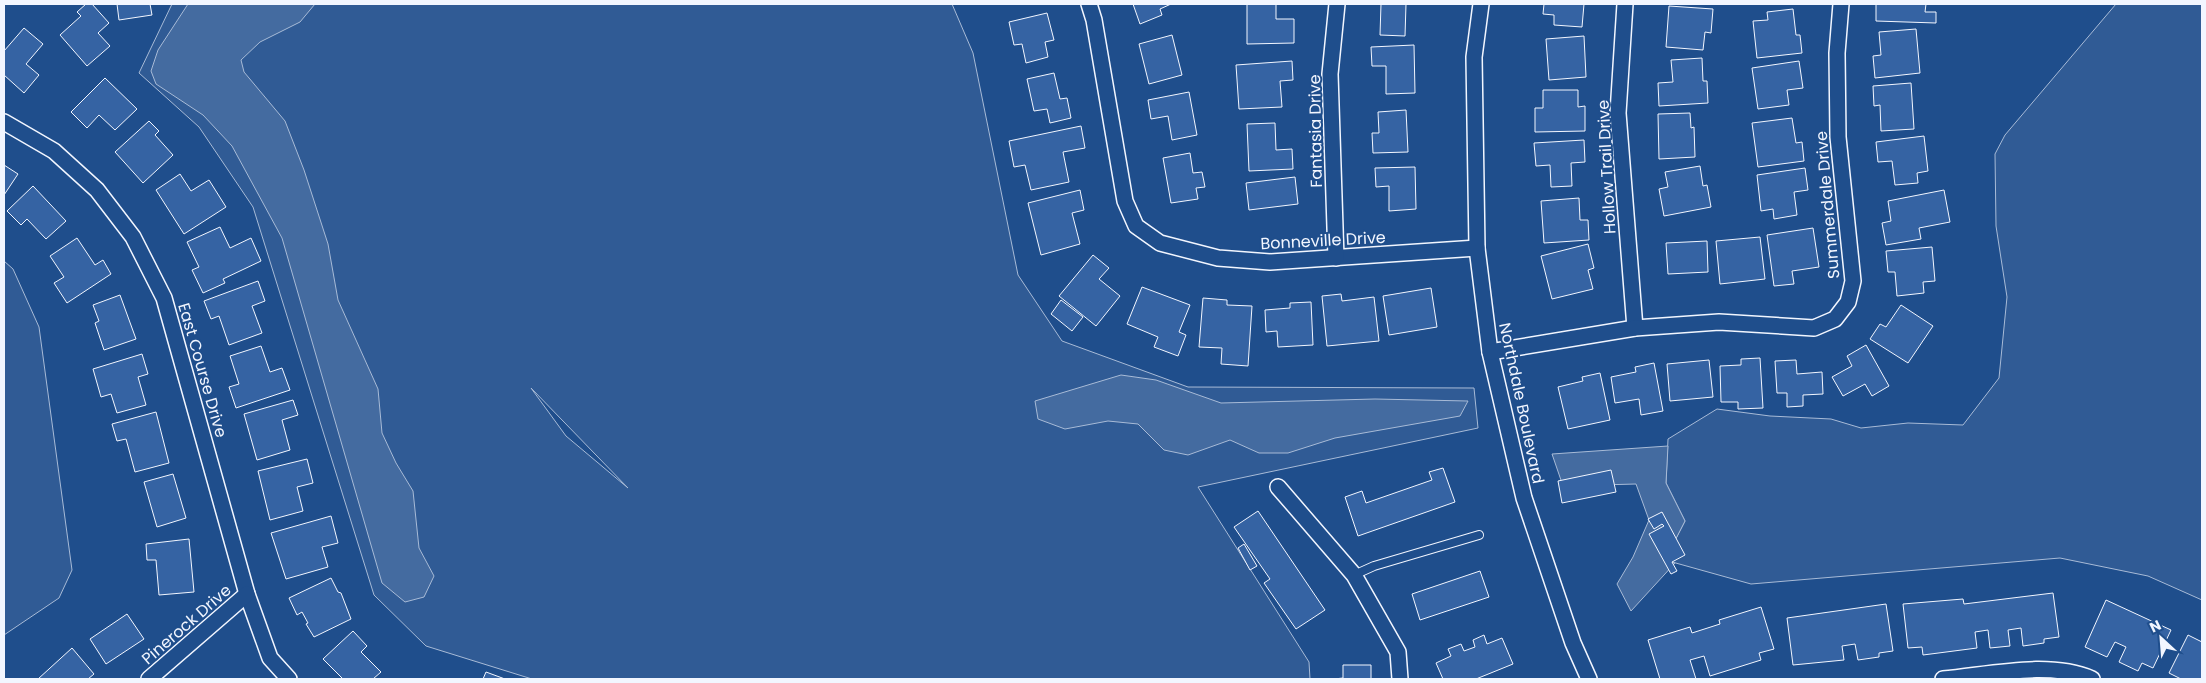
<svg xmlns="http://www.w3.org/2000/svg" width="2206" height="683" viewBox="0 0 2206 683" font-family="Poppins,sans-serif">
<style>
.green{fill:#305b95;stroke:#a8bbd7;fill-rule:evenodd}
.water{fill:#446ba0;stroke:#a8bbd7}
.building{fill:#3563a3;stroke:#f2f6ff}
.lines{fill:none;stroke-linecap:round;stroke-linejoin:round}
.service-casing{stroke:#f2f6ff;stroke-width:10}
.minor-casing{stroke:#f2f6ff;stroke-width:18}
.service{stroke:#1f4e8c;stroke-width:8}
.minor{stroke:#1f4e8c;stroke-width:15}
.labels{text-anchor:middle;stroke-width:4;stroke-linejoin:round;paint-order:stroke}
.street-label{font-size:16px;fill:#f2f6ff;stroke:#1f4e8c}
</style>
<rect width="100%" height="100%" fill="#1f4e8c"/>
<!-- green -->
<g class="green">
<path d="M172,4h780l21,49 45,222 44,66 126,46 286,1 4,40 -280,59 111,175 1,17h-778l-106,-33 -52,-51 -121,-388 -54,-80 -60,-54zM531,388l97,100 -62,-52z"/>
<path d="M2116,4h86v596l-54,-24 -88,-18 -309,26 -86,-24 20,-39 -19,-38 2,-44 49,-30 53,7 61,3 30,9 47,-5 55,2 36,-47 8,-81 -11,-71 -1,-72 10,-19z"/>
<path d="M4,261l9,8 26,58 33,243 -13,28 -55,37z"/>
</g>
<!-- water -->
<g class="water">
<path d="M188,4h127l-15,18 -40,20 -19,18 3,12 41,49 19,49 24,74 10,56 40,89 4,44 14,30 17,28 6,57 15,28 -10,21 -19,5 -23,-19 -100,-345 -50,-92 -29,-31 -47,-31 -5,-13 7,-21z"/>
<path d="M1121,375l35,5 65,23 154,-4 93,2 -8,15 -125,22 -47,15h-29l-29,-13 -42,15 -24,-5 -26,-26 -30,-3 -43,8 -27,-10 -3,-18z"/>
<path d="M1668,446l-2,37 19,38 -20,39 10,3 -44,48 -14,-27 16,-27 16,-37 -13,-36 -73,2 -11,-32z"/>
</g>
<!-- building -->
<g class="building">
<path d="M86,4h6l17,19 -11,10 12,13 -23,20 -27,-31 21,-19 -4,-4z"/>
<path d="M117,4h33l2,11 -33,5z"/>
<path d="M1133,4h38l-11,5 2,6 -22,9z"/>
<path d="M1247,4h29v15h18v24l-47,1z"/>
<path d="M1381,4h25l-1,32 -25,-1z"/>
<path d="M1544,4h40l-2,23 -28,-2v-10l-11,-1z"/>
<path d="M1876,4h50l-1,8h11v11l-60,-2z"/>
<path d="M1669,6l44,3 -2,24 -6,-1 -2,18 -37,-3z"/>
<path d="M1793,9l3,26h4l2,18 -45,5 -4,-37 15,-1 -1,-8z"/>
<path d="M1047,13l7,27 -9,2 3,15 -22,6 -4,-19 -8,1 -5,-23z"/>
<path d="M24,28l19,16 -17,20 13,11 -15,18 -20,-18v-24z"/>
<path d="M1916,29l4,44 -45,5 -2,-22 8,-1 -2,-23z"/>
<path d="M1172,35l10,40 -33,9 -10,-40z"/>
<path d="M1584,36l2,41 -37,3 -3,-41z"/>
<path d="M1414,45l1,48 -29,1v-28h-14l-1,-19z"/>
<path d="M1702,58l1,23h4l1,22 -49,3 -1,-23 15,-1 -2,-22z"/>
<path d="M1292,61l1,19 -13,1 2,26 -43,2 -3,-44z"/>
<path d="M1799,61l4,27 -16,2 2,15 -31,4 -6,-41z"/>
<path d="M1054,73l6,26 7,-1 4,20 -21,5 -3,-14 -13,2 -7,-32z"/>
<path d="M105,78l32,31 -22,21 -16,-15 -12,13 -16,-16z"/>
<path d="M1911,83l3,46 -33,2 -1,-26 -6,1 -1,-20z"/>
<path d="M1543,90h35v17l7,-1v25l-50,1v-24h8z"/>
<path d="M1189,92l8,43 -25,5 -4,-24 -17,3 -3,-19z"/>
<path d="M1406,110l2,42 -35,1 -1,-20h7l-1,-21z"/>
<path d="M1690,113l1,15 3,-1 1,30 -36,2 -1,-45z"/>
<path d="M1792,118l4,25 6,-1 2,19 -46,6 -6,-44z"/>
<path d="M149,121l10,10 -4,4 18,20 -30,28 -28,-31z"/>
<path d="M1275,123l1,27 16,-1 1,20 -44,2 -2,-47z"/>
<path d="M1081,126l4,22 -22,4 6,30 -38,8 -6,-25 -11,2 -5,-26z"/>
<path d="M1924,136l4,35 -11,2 1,10 -23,2 -3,-24 -14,1 -2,-20z"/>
<path d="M1584,140l1,22 -14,1 1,23 -21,1 -1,-22 -14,1 -2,-23z"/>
<path d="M1190,153l3,20 9,-1 3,15 -9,1 2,11 -27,4 -8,-45z"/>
<path d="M4,165l14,9 -14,21z"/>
<path d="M1700,166l3,20 4,-1 4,22 -47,9 -5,-27 9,-2 -3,-15z"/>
<path d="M1415,167l1,42 -27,2v-25l-13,1 -1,-19z"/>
<path d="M1805,168l3,22 -14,2 3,23 -23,4 -1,-10 -12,2 -4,-36z"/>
<path d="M180,174l11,17 18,-11 17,27 -42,27 -28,-44z"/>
<path d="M1295,177l3,27 -49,6 -3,-27z"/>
<path d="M33,186l33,35 -20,18 -19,-20 -6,6 -14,-14z"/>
<path d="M1080,190l4,20 -12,3 8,31 -39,11 -13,-52z"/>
<path d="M1944,190l6,32 -31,6 2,11 -35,6 -4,-22 9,-2 -3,-20z"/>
<path d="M1579,198l1,22h8l1,20 -45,3 -3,-42z"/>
<path d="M220,227l10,21 21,-10 10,23 -38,18 2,4 -22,10 -11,-23 7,-3 -12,-25z"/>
<path d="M1813,228l6,39 -27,4 2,13 -20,2 -7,-51z"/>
<path d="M1760,237l5,42 -45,5 -4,-43z"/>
<path d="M77,238l18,27 8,-5 8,14 -44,29 -13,-20 10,-6 -14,-21z"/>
<path d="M1707,241l1,31 -40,2 -2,-31z"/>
<path d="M1588,244l6,24 -6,2 5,19 -41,10 -11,-43z"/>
<path d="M1932,247l3,34 -12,1 1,11 -27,3 -2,-24h-7l-2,-21z"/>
<path d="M1093,255l16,13 -10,11 21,17 -24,30 -37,-30z"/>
<path d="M258,281l7,20 -13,5 10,27 -33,12 -10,-29 -8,3 -7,-18z"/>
<path d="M1142,287l48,18 -11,27 7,3 -8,21 -24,-9 4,-10 -31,-13z"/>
<path d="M1431,288l6,39 -48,8 -6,-39z"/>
<path d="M1341,294l1,7 32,-4 5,44 -52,5 -5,-50z"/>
<path d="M120,295l16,44 -32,11 -9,-27 4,-2 -6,-16z"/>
<path d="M1203,298l24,2v5l25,1 -4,60 -27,-2 1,-16 -23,-1z"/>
<path d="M1061,300l22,17 -11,14 -21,-17z"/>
<path d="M1311,302l2,43 -35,2 -1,-16 -11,1 -1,-22 25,-2v-5z"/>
<path d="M1901,305l32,21 -25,37 -38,-24 10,-15 6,3z"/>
<path d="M1866,345l23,41 -17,10 -7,-12 -22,12 -11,-19 20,-11 -5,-10z"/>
<path d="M261,346l9,26 12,-4 8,22 -54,18 -7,-21 10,-3 -9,-28z"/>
<path d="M142,354l6,20 -10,3 8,28 -29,8 -6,-19 -10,3 -8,-28z"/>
<path d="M1760,358l3,50 -25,1v-7h-17l-1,-36 21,-1v-6z"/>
<path d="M1709,360l4,37 -43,4 -3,-37z"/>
<path d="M1796,360l1,14 25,-2 1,22 -20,1v11l-16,1v-14h-10l-2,-32z"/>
<path d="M1654,363l9,48 -22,4 -2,-16 -24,4 -4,-26 25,-5 -1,-5z"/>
<path d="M1600,373l10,47 -42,9 -10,-42 25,-6 -1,-4z"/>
<path d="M293,400l5,15 -16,5 8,30 -33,10 -13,-46z"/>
<path d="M156,412l13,51 -34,9 -9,-33 -9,2 -5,-17z"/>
<path d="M307,459l6,24 -16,4 6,24 -33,9 -12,-49z"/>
<path d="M1443,468l12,34 -97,34 -13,-39 17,-6 4,12 66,-23 -3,-8z"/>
<path d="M1611,470l5,22 -54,11 -4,-22z"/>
<path d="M173,474l13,44 -29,9 -13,-45z"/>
<path d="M1258,511l67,99 -29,19 -32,-46 6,-4 -36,-52z"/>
<path d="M1662,512l23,43 -13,7 5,9 -6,3 -22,-40 15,-8 -2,-2 -8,5 -6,-10z"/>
<path d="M331,516l7,27 -16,4 6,20 -42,12 -15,-46z"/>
<path d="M189,539l5,53 -35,3 -3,-35h-9l-1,-16z"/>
<path d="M1244,544l13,22 -7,4 -12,-22z"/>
<path d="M1480,571l9,26 -69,23 -8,-26z"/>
<path d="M331,578l7,14 3,1 10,26 -37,18 -8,-13 2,-1 -6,-11 -5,3 -8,-17z"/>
<path d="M2053,593l6,44 -15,2v4l-21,3 -2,-18 -13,2 2,16 -20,2 -2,-18 -13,2 2,16 -54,7 -1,-8 -14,1 -5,-44 60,-5 1,5z"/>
<path d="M2106,600l65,30 -18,38 -11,-5 -4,8 -19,-9 7,-15 -11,-5 -8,15 -22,-10z"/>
<path d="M1886,604l7,47 -14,2v4l-21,3 -3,-16 -13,2 2,14 -51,5 -6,-47z"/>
<path d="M1761,607l13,42 -15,4 2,7 -51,16 -6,-20 -14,4 6,19h-36l-12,-39 42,-13 2,6 28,-9 -1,-4z"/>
<path d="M127,614l17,25 -38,25 -16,-25z"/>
<path d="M353,631l14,15 -6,6 20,20 -8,7h-30l-20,-20z"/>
<path d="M1484,635l3,9 15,-6 11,26 -37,15h-33l-7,-16 15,-7 -3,-7 13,-5 3,7 11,-4 -2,-7z"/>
<path d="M2188,635l14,7v37h-21l-12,-6z"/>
<path d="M72,648l22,26 -6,5h-50z"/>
<path d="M1343,665h28v14h-37l9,-1z"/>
<path d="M486,672l19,7h-22z"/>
</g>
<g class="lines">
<!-- service casing -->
<g class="service-casing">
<path id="service" d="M1354,575l20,-9 105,-31"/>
</g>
<!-- minor casing -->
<g class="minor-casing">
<g id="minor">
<path d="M1089,4l5,16 31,181 11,25 24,17 58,15 52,4 207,-14"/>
<path d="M1481,4l-7,53 3,191 13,104 34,146 49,145 16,36"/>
<path d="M1625,4l-7,109 17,215"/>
<path d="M4,122l50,29 43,39 36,47 31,61 83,296 23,64 19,21"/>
<path d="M1336,258l-6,-184 7,-70"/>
<path d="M1490,352l145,-24 84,-6 95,6 21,-9 13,-17 5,-21 -15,-144 -1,-84 4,-49"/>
<path d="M1278,487l76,88 44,77 2,27"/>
<path d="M149,679l98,-85"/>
<path d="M1943,679c46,-4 106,-19 149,0"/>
</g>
</g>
<!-- service -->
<use href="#service" class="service"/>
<!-- minor -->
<use href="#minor" class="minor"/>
</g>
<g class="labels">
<!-- street labels -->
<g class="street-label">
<text transform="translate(1315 131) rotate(-91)" y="6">Fantasia Drive</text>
<text transform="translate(1606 167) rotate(-93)" y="6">Hollow Trail Drive</text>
<text transform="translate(1827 205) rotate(-95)" y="6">Summerdale Drive</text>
<text transform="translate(1323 240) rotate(-3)" y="6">Bonneville Drive</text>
<text transform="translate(203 370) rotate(74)" y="6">East Course Drive</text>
<text transform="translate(1522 403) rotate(78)" y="6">Northdale Boulevard</text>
<text transform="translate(186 624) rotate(-41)" y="6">Pinerock Drive</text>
</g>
</g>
<!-- border -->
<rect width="2206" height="683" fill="none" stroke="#f2f6ff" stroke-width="10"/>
<!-- north arrow -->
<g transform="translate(2161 638) rotate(334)" stroke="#1f4e8c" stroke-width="4" paint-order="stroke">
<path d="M0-4L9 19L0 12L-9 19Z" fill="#f2f6ff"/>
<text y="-8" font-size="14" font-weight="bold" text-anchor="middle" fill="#f2f6ff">N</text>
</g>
</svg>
